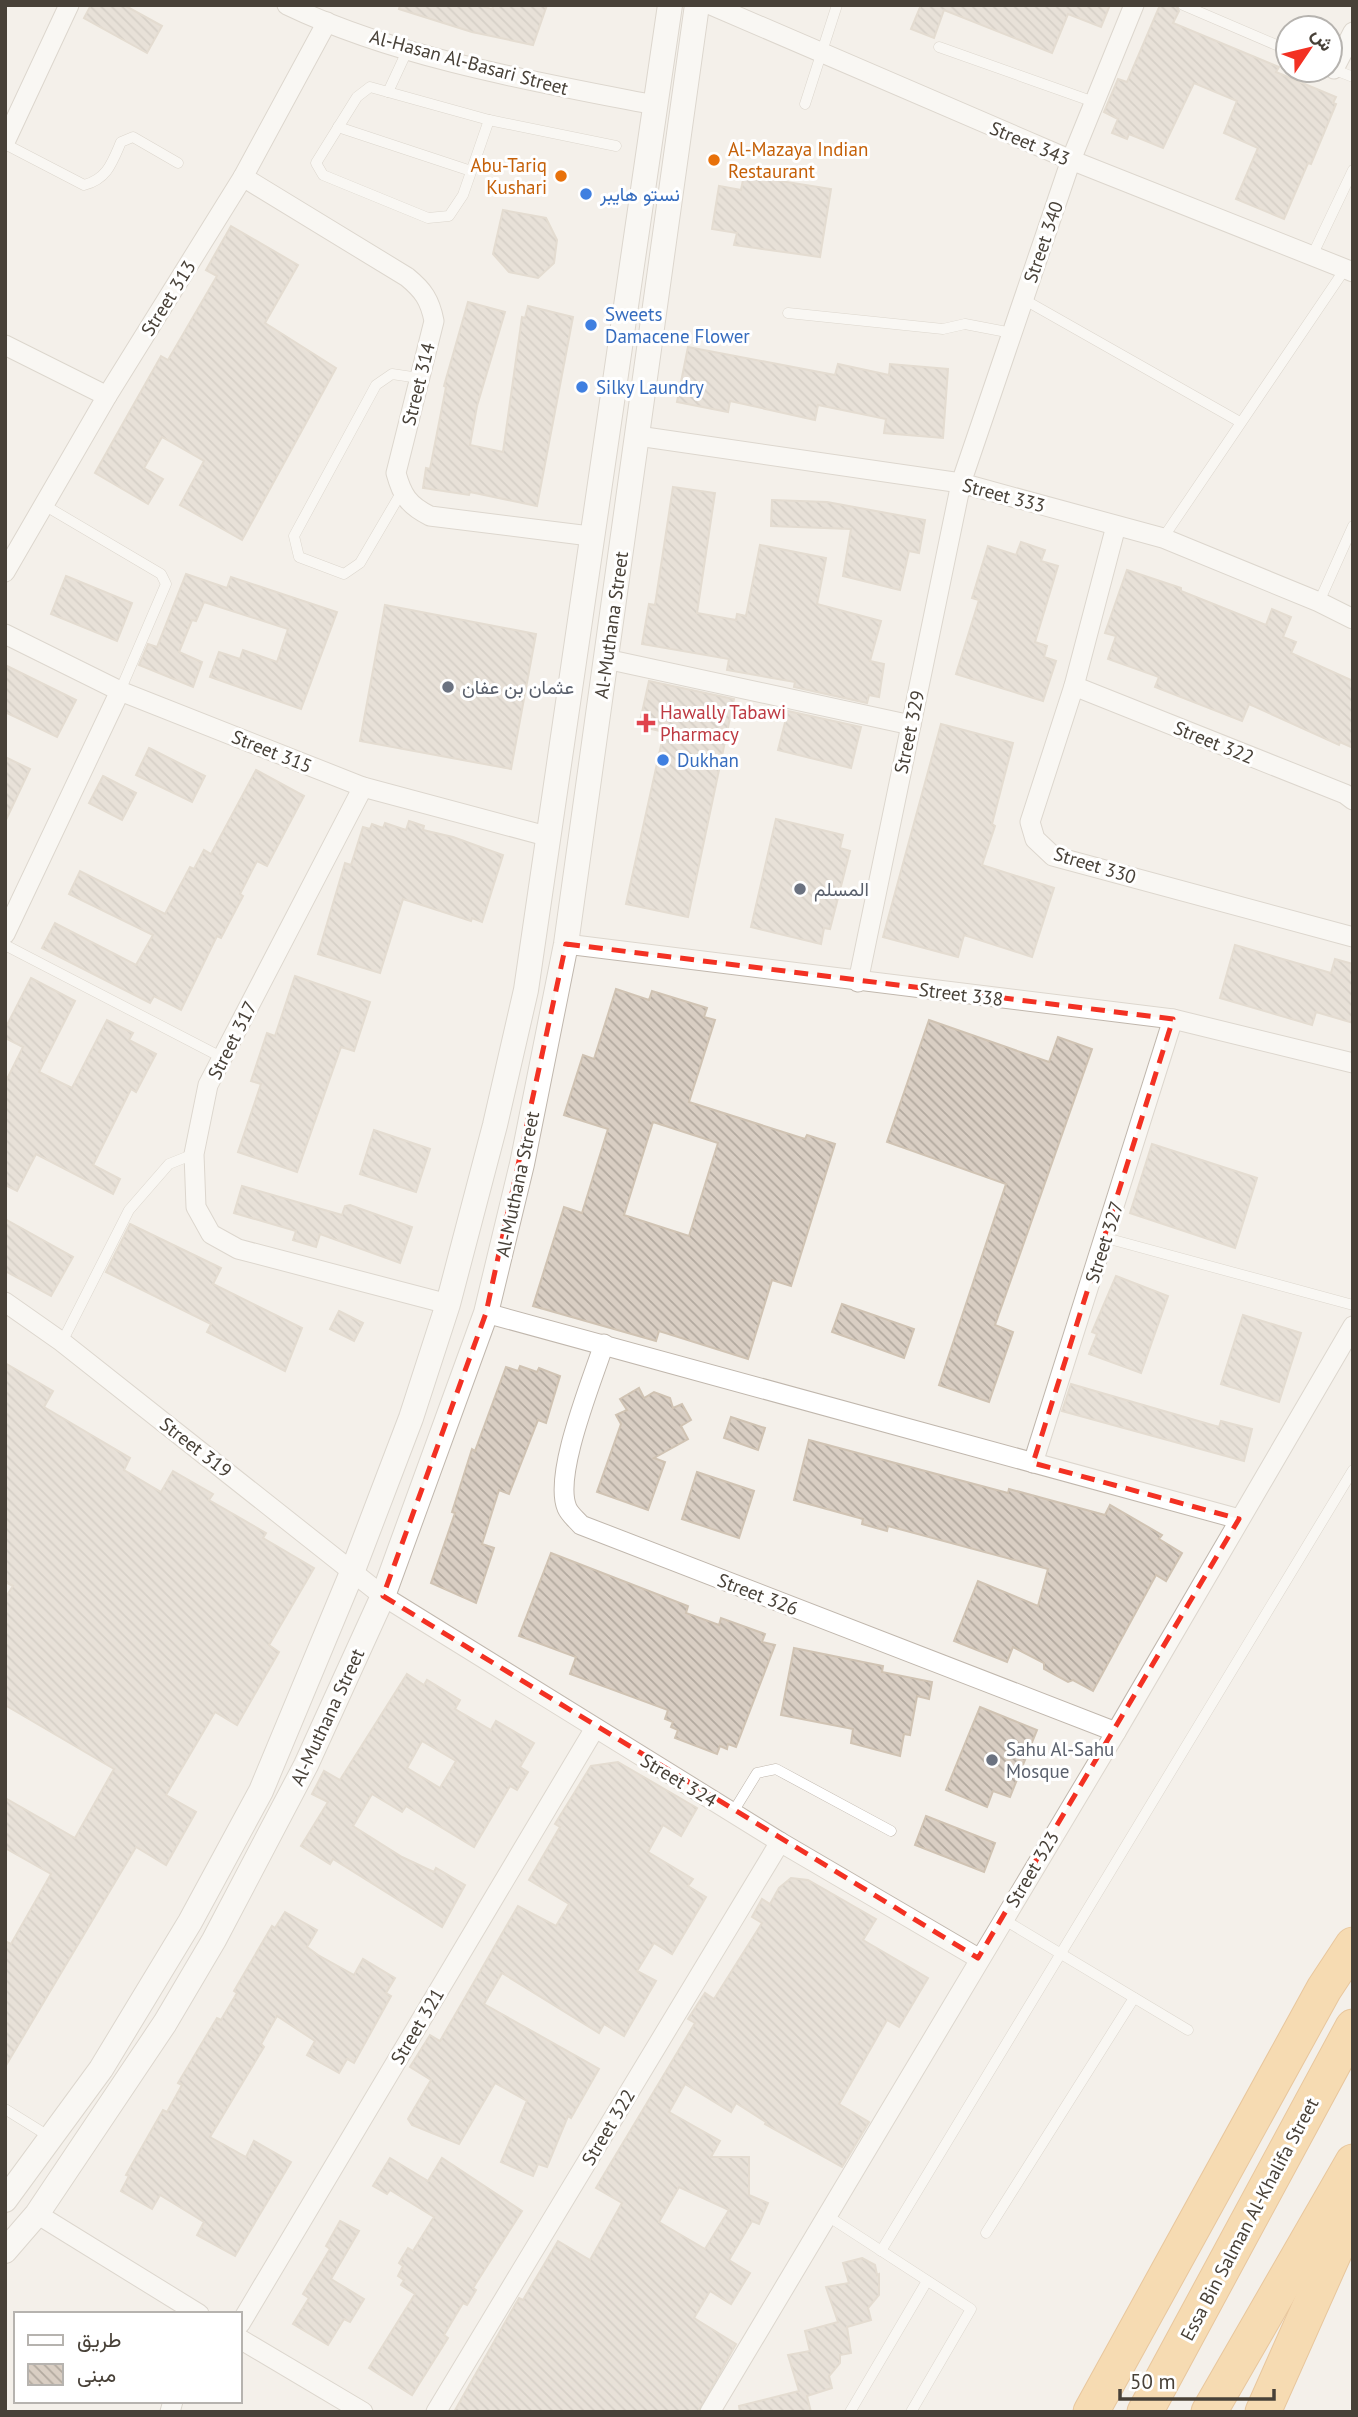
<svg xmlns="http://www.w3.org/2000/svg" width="1358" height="2417" viewBox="0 0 1358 2417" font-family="'PT Sans',Vazirmatn,sans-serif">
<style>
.building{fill:url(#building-back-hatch);stroke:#d0c3b3;stroke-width:2;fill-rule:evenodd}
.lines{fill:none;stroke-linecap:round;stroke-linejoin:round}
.service-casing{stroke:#c0b7ad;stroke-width:11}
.minor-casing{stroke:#c0b7ad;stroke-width:21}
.tertiary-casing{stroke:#c0b7ad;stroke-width:26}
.motorway-casing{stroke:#d99440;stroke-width:37}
.service{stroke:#fff;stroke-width:10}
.minor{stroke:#fff;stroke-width:19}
.tertiary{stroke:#fff;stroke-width:24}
.motorway{stroke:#f9c070;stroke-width:35}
.marked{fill:none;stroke:#f33123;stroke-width:5;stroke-dasharray:14 9;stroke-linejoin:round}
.food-dot{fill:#e8710a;stroke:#fff;stroke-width:2.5}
.shop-dot{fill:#3f7fe0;stroke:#fff;stroke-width:2.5}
.worship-dot{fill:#6b7280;stroke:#fff;stroke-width:2.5}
.health-dot{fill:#e0444e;stroke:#fff;stroke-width:2.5}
.labels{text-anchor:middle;stroke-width:6;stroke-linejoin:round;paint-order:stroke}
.street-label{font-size:19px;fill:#484138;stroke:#fff}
.food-label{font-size:19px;fill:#c56008;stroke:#fff;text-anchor:start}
.shop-label{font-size:19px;fill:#366cbe;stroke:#fff;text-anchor:start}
.worship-label{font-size:19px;fill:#5b616d;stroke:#fff;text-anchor:start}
.health-label{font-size:19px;fill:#be3a42;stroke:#fff;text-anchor:start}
</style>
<defs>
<pattern id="building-back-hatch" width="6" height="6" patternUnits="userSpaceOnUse" patternTransform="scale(1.75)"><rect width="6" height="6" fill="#d9cec3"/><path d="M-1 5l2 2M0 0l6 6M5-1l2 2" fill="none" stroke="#b2a99f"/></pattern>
</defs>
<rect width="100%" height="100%" fill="#f4f0ea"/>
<!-- building -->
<g class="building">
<path d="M91,5h33l38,21 -15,27 -63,-35z"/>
<path d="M400,5h78l14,4 2,-4h53l-14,40 -61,-13 -73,-23z"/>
<path d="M921,5h189l-9,22 -33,-13 -16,39 -108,-43 -10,28 -23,-9z"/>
<path d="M1160,5h16l3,6 -6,12 106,44 -3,5 60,25 -3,6 3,1 -25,60 -3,-1 -24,56 -48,-20 22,-51 -34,-15 13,-32 -43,-18 -31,65 -34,-14 -2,5 -15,-6 6,-14 -14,-7 14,-33 9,3z"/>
<path d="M744,175l87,14 -11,68 -86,-12 3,-12 -25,-4 7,-43 22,4z"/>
<path d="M503,210l43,8 11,22 -3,23 -16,15 -29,-6 -16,-18z"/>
<path d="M231,226l67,39 -33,58 71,45 -94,172 -62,-35 24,-44 -42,-24 -18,31 19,11 -15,25 -53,-31 66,-117 7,4 49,-84 -11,-6z"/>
<path d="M468,302l37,10 -28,94 -7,39 33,7 19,-135 3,1 3,-12 45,11 -36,189 -67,-14 -1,3 -46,-7 3,-20 4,1 16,-82 -2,-1z"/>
<path d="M688,347l147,28 3,-11 51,11 1,-11 58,5 -5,69 -59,-5 2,-14 -68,-14 -3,15 -85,-19 -2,11 -51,-10z"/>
<path d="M673,487l42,6 -18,120 39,7 1,-6 9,2 14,-71 66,13 -9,46 64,17 -11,40 14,3 -5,33 -10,-2 -2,8 -73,-16 1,-5 -68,-12 2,-11 -87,-15 7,-40 6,1z"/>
<path d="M772,500l55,2 98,18 -6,33 -10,-2 -9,39 -57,-14 8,-47 -80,-3z"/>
<path d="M1021,542l24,8 -4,11 17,5 -23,76 12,4 -3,11 12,4 -13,40 -87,-27 23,-74 -7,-2 16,-52 28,9z"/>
<path d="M1127,570l54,18v3l85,34 6,-16 19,8 -8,20 13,5 -5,11 62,28v67l-13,-6 -1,3 -90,-41 -7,17 -87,-34 4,-10 -51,-18 8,-23 -11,-3z"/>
<path d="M186,574l41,14 4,-11 106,35 -36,97 -91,-32 9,-25 21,7 3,-9 34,12 11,-33 -84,-27 -8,19 -4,-1 -13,32 23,10 -9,25 -54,-22 9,-21 9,3z"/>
<path d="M66,576l66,27 -15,38 -66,-27z"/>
<path d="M385,605l151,29 -25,135 -151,-28z"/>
<path d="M5,665l71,35 -19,37 -52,-25z"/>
<path d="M649,681l85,18 -46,218 -62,-13 38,-172 -25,-6z"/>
<path d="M788,711l73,16 -10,41 -73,-18z"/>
<path d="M941,724l72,19 -21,81 3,2 -13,39 72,23 -22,69 -68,-22 -6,22 -75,-20z"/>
<path d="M149,748l56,28 -13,26 -56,-27z"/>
<path d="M5,757l25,12 -25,53z"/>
<path d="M256,770l48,26 -37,70 -10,-5 -17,33 3,2 -22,42 -4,-2 -36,74 -27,-14 -4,7 -108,-55 13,-25 81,42 17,-30 -84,-41 11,-23 85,43 25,-47 4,2 10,-19 7,4z"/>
<path d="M103,776l33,17 -14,27 -33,-17z"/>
<path d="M776,819l67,16 -3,13 10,3 -20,78 -6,-1 -3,16 -70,-17z"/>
<path d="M409,821l15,5 -1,4 30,7 50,18 -21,67 -10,-4 -1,3 -68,-22 -23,74 -62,-19 27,-91 6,2 12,-38 7,2 2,-5 11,4 2,-5 21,7z"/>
<path d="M1235,945l96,28 4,-14 18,5v59l-37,-11 -4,13 -92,-27z"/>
<path d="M295,976l75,26 -16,49 -13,-4 -44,125 -59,-20 23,-68 -10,-3 16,-48 8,3z"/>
<path d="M31,978l44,23 -36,71 33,16 35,-68 26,13 -4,7 27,14 -20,38 -5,-3 -38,76 27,14 -7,15 -77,-40 -19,37 -12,-6v-102l18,-36 -18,-9v-9z"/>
<path d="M616,989l33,11 3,-9 55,17 -3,9 11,3 -26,82 116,37 2,-4 28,9 -44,142 -19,-6 -24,79 -89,-28 -3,10 -123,-35 31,-99 18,6 26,-84 -44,-14 19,-60 11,4zM653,1122l65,21 -29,93 -65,-21z"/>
<path d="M929,1020l120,42 9,-25 34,12 -97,276 18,7 -24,70 -50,-17 67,-201 -119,-42z"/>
<path d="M374,1130l56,19 -14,43 -56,-18z"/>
<path d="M1152,1144l105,34 -22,70 -105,-35z"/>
<path d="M242,1186l100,29 3,-9 5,-1 62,22 -12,36 -80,-29 -4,13 -23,-7 3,-9 -62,-18z"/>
<path d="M5,1219l68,38 -22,39 -46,-25z"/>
<path d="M130,1224l91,44 -8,16 89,44 -17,43 -78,-39 4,-8 -105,-52z"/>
<path d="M1116,1276l52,20 -27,77 -52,-19 8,-20 -5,-2z"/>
<path d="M842,1304l72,25 -10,29 -72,-26z"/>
<path d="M339,1311l24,12 -9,18 -24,-12z"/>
<path d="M1243,1315l58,18 -22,69 -58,-18z"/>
<path d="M5,1363l48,28 -9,16 86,51 -6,12 37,22 12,-21 40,23 -4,6 57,33 -3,5 51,30 -45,77 10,7 -42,73 -22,-13 -49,83 30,17 -30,53 -30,-18 -131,220v-126l6,3 40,-70 -46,-26v-50l70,40 39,-69 -109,-64v-107l8,-12 -8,-4z"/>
<path d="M520,1366l17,6 2,-4 21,8 -14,47 -8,-3 -29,74 -10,-4 -17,54 12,4 -18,55 -45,-20 24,-70 -3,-1 20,-63 3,2 31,-84 12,4z"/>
<path d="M1071,1384l148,43 2,-6 31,8 -8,32 -182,-50z"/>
<path d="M639,1388l5,10 10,-6 16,6 3,10 9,-4 9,16 -10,6 7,13 -34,19 11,4 -17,48 -51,-18 24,-68 -5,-9 11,-5 -7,-11z"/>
<path d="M731,1417l34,11 -7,22 -34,-12z"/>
<path d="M809,1440l199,53 1,-4 96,26 5,-10 52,30 -3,4 23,14 -16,28 -10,-6 -63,116 -20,-11 -5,2 -24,-13v-6l-31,-16 -6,15 -53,-21 24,-60 60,25 10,-37 -160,-43 -1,5 -25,-7 1,-5 -69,-19z"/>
<path d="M697,1472l57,19 -15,47 -57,-19z"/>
<path d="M551,1553l137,53 -2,7 33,12 2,-7 44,16 -3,8 13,3 -39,102 -8,-3 -1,5 -7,-3 -3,8 -42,-16 3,-8 -7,-3 2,-5 -8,-3 3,-9 -98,-36 6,-17 -57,-21z"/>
<path d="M794,1648l89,18 -1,6 50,10 -3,17 -12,-3 -7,39 -6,-1 -4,22 -49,-13 2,-14 -72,-14z"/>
<path d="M407,1674l17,11 3,-5 33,20 -5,9 36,21 5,-9 38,22 -14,24 8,5 -11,18 -7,-4 -36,61 -68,-41 -4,6 -30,-18 -19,32 49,31 32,15 2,-4 29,17 -23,42 -109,-68 -3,5 -29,-18 27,-44 -16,-8 12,-23 16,9zM422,1741l34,20 -16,27 -33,-20z"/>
<path d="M980,1707l57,23 -27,67 -17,-6 -6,16 -41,-17z"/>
<path d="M618,1762l79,46 -16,28 -18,-11 -15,27 45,27 -5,7 18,11 -34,57 -18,-11 -17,28 19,10 -32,55 -20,-12 -5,9 -97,-60 -18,31 115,65 -28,49 -3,-2 -21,51 -9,-3 -5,12 -32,-14 26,-61 -32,-18 -36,61 -47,-19 -4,-6 23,-39 -21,-13 20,-32 10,6 78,-135 38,20 13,-22 -40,-24 31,-53 -5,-3 36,-58z"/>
<path d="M926,1816l69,27 -11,29 -69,-27z"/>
<path d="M791,1878l17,2 68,39 -13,21 65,38 -29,49 -12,-7 -48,84 30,18 -27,45 -77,-43 1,-2 -30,-19 -5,9 -46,-28 -16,28 51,29 -9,16h38v38l19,8 -9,21 -7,-3 -23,39 21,13 -19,31 -21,-13 -16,27 42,26 -38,68h-244l65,-114 4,2 35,-59 32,19 32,-57 -26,-15 99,-165 -7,-4 17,-26 9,6 48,-76 -10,-6 10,-18 8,5 9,-16zM679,2187l50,23 -24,39 -46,-27z"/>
<path d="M285,1912l32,18 -10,17 11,8 36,20 9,-16 32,19 -9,15 5,3 -37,67 -7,-4 -8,14 -32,-18 8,-14 -38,-25 -16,28 3,3 -54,90 36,20 8,-16 37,21 -56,94 -38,-21 7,-13 -44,-27 -8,14 -31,-18 8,-15 -3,-1 37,-65 4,2 15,-27 -4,-2 39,-65 4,2 16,-27 -3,-2 38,-65 3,2z"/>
<path d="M390,2158l38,23 14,-23 80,53 -49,77 3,2 -9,15 -4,-2 -19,32 4,3 -36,57 -43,-27 46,-74 -14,-9 3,-5 -6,-4 5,-10 -4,-3 9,-15 5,3 21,-34 -44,-27 -3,4 -14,-8z"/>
<path d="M340,2221l19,10 -28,48 33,20 -14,23 -6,-3 -16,26 -35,-21 16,-26 -6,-4 27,-45 -4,-3z"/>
<path d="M862,2258l13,7 2,10 2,-1v21l-11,13 3,12 -24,7 4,26 -11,2v8l-11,13 3,12 -25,8 4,16h-71l-1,-6 60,-15 -11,-36 22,-4 -5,-20 33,-9 -12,-35 23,-4 -6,-20z"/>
</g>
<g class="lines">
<!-- service casing -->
<g class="service-casing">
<g id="service">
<path d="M1183,5l105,45"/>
<path d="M939,47l155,55"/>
<path d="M408,49l-20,43 101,28 127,26"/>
<path d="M1330,68l23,9"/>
<path d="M388,92l-18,-5 -13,10 -41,66 7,12 105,43 21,-2 14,-21 26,-75"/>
<path d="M805,104l32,-99"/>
<path d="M338,127l133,44"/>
<path d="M5,144l79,41c23,-6 28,-22 37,-43l12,-5 45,26"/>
<path d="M1312,256l41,-86"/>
<path d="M1023,299l217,123"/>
<path d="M788,313l155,16 22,-5 47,9"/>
<path d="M401,493l-41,70 -16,11 -45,-17 -5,-21 82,-151 16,-11 27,4"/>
<path d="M44,505l117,69 5,10 -46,107"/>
<path d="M1163,538l182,-269"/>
<path d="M1319,602l34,-76"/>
<path d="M5,945l218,113"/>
<path d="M1106,1238l247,67"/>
<path d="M62,1342l67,-132 40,-46 25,-10"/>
<path d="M733,1812l24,-39 19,-4 115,62"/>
<path d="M1003,1919l185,111"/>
<path d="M5,2109l45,28"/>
<path d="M826,2215l145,94 -60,103"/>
<path d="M986,2233l148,-235"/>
<path d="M881,2251l472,-781"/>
<path d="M850,2412l77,-131"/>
</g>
</g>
<!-- minor casing -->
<g class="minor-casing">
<g id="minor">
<path d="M287,5c110,53 249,77 368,100"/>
<path d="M711,5l360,155 282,112"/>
<path d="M1334,69l19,-37"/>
<path d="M5,142l64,-137"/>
<path d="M243,177l164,100c16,13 23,23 27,44l-38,152c6,22 12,32 34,43l160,20"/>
<path d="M5,345l102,51"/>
<path d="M638,436l323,47 202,55 156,64 34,17"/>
<path d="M1116,526l-42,160 -44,136 5,17 18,17 300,81"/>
<path d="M5,572l102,-176 136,-219 84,-155"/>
<path d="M5,634l115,57 243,96 187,50"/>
<path d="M606,659l305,66"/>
<path d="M1074,686l271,108 8,6"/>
<path d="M363,787l-155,298 -14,69 2,53 15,27 27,15 210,55"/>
<path d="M5,934l115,-243"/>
<path d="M566,944l607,75 180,44"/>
<path d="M858,982l103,-499 110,-323 63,-155"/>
<path d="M5,1302l57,40 321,254 397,246 198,116"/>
<path d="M486,1313l753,206"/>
<path d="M604,1344c-12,37 -51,131 -37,164 3,7 10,12 14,17l535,207"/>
<path d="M1033,1463l140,-444"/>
<path d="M37,2214l162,100"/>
<path d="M240,2324l355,-596"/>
<path d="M240,2339l123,73"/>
<path d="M170,2412l3,-11"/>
<path d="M436,2412l344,-570"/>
<path d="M710,2412l406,-680 237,-406"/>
</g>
</g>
<!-- tertiary casing -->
<g class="tertiary-casing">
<g id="tertiary">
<path d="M5,2200l96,-131 89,-147 71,-131 92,-221 58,-152 37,-114 47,-179 31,-135 144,-985"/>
<path d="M5,2251l32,-37 128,-191 49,-83 92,-175 77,-169 103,-283 36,-149 44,-220 131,-939"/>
</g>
</g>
<!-- motorway casing -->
<g class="motorway-casing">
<g id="motorway">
<path d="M1091,2412l233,-423 29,-44"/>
<path d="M1145,2412l208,-385"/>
<path d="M1209,2412l144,-250"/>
<path d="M1263,2412l90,-202"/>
</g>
</g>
<!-- service -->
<use href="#service" class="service"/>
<!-- minor -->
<use href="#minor" class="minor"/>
<!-- tertiary -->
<use href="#tertiary" class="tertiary"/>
<!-- motorway -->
<use href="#motorway" class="motorway"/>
</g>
<!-- marked area -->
<path d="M0 0H1358V2417H0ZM566,944l607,75 -140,444 206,56 -261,439 -595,-362 103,-283z" fill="#f4f0ea" fill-opacity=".55" fill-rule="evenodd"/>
<path class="marked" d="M566,944l607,75 -140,444 206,56 -261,439 -595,-362 103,-283z"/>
<!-- markers -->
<g class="food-dot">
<circle cx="714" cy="160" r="7"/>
<circle cx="561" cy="176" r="7"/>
</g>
<g class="shop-dot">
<circle cx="586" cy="194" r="7"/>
<circle cx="591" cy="325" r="7"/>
<circle cx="582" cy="387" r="7"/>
<circle cx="663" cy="760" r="7"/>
</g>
<g class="worship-dot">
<circle cx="448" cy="687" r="7"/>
<circle cx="800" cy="889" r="7"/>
<circle cx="992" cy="1760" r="7"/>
</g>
<path class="health-dot" d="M642.5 712.5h7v7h7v7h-7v7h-7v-7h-7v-7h7z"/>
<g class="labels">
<!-- street labels -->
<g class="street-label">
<text transform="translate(469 62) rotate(15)" y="7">Al-Hasan Al-Basari Street</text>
<text transform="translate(1030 143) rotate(23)" y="7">Street 343</text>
<text transform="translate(1043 242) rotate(-71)" y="7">Street 340</text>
<text transform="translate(168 298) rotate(-58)" y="7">Street 313</text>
<text transform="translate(418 384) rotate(-76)" y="7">Street 314</text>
<text transform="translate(1004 495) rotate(15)" y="7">Street 333</text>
<text transform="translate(611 625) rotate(-82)" y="7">Al-Muthana Street</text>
<text transform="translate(909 732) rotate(-78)" y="7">Street 329</text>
<text transform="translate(1214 742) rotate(22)" y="7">Street 322</text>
<text transform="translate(272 751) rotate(22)" y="7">Street 315</text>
<text transform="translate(1095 865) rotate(17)" y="7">Street 330</text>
<text transform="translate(961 994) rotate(7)" y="7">Street 338</text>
<text transform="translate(232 1040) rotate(-63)" y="7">Street 317</text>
<text transform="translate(517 1184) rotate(-78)" y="7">Al-Muthana Street</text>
<text transform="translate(1104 1242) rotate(-72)" y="7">Street 327</text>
<text transform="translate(196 1447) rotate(38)" y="7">Street 319</text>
<text transform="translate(758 1594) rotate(21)" y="7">Street 326</text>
<text transform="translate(327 1717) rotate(-65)" y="7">Al-Muthana Street</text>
<text transform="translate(679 1780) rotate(31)" y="7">Street 324</text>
<text transform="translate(1032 1869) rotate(-59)" y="7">Street 323</text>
<text transform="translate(417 2026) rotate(-59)" y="7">Street 321</text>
<text transform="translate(608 2127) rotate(-59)" y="7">Street 322</text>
<text transform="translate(1249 2219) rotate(-62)" y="7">Essa Bin Salman Al-Khalifa Street</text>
</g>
<!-- food labels -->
<g class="food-label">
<text x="728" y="156">Al-Mazaya Indian<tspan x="728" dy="22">Restaurant</tspan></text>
<text x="547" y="172" text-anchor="end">Abu-Tariq<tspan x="547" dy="22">Kushari</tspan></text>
</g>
<!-- shop labels -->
<g class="shop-label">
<text x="600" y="201">نستو هايبر</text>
<text x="605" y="321">Sweets<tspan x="605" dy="22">Damacene Flower</tspan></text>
<text x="596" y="394">Silky Laundry</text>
<text x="677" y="767">Dukhan</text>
</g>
<!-- worship labels -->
<g class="worship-label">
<text x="462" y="694">عثمان بن عفان</text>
<text x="814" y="896">المسلم</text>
<text x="1006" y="1756">Sahu Al-Sahu<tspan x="1006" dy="22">Mosque</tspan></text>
</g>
<!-- health labels -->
<g class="health-label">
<text x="660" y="719">Hawally Tabawi<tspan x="660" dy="22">Pharmacy</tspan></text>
</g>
</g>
<!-- border -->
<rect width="1358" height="2417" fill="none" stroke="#484138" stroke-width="14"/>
<!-- legend -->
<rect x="14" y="2312" width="228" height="91" fill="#ffffff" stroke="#b6b3af" stroke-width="2"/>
<rect x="28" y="2335" width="35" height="10" fill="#ffffff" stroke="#b6b3af" stroke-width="2"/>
<text x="77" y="2347" font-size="21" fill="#484138">طريق</text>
<rect x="28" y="2364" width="35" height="21" fill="url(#building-back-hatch)" stroke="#b6b3af" stroke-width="2"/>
<text x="77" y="2382" font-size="21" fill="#484138">مبنى</text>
<!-- north arrow -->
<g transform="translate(1309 49) rotate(55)"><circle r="33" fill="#ffffff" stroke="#b6b3af" stroke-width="2"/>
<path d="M0-5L12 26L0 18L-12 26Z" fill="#f33123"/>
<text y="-10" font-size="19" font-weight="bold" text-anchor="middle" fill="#484138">ش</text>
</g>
<!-- scale -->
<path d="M1120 2389v10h154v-10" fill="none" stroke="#484138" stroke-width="3.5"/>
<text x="1130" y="2389" font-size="21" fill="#484138" stroke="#ffffff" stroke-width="5" paint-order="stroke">50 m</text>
</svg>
